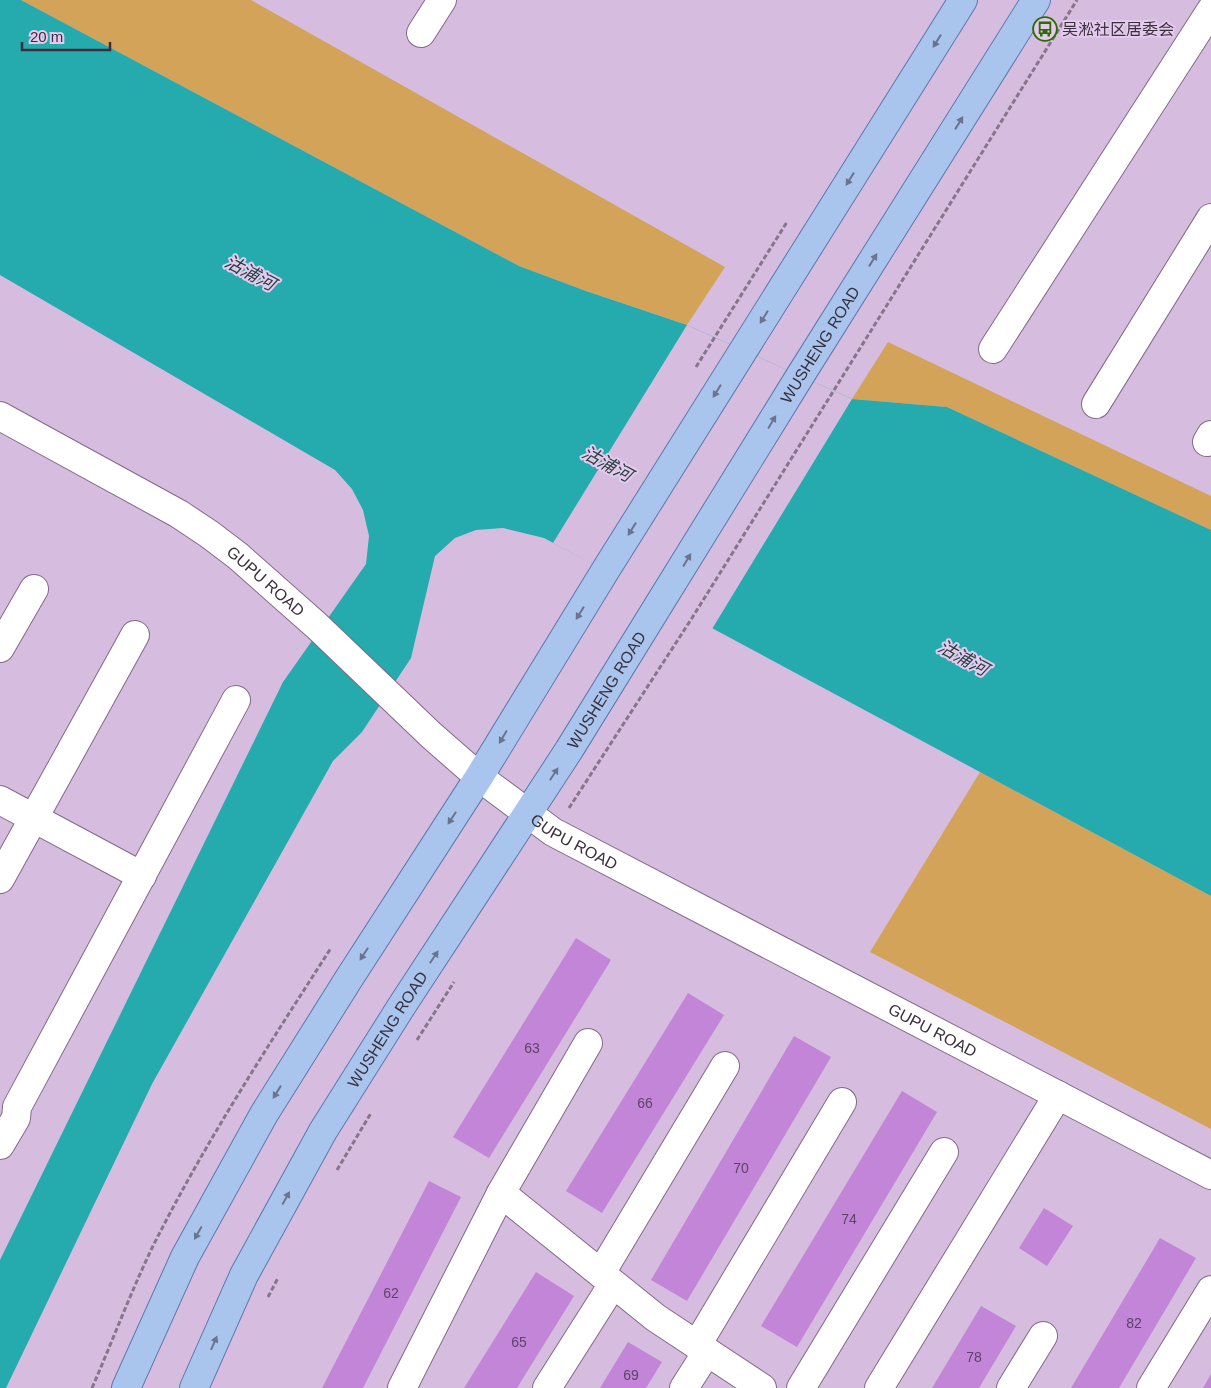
<svg xmlns="http://www.w3.org/2000/svg" width="1211" height="1388" viewBox="0 0 1211 1388" font-family="Helvetica,'Noto Sans SC',sans-serif">
<style>
.green{fill:#d2a358}
.water{fill:#25aaad}
.pier{fill:#d6bddf}
.building{fill:#c385d7}
.lines{fill:none;stroke-linecap:round;stroke-linejoin:round}
.minor-casing{stroke:#816a88;stroke-width:30}
.major-casing{stroke:#5c78a9;stroke-width:30}
.path{stroke:#86758c;stroke-width:3;stroke-dasharray:5 2.5;stroke-linecap:butt}
.minor{stroke:#fff;stroke-width:28}
.major{stroke:#a9c5ee;stroke-width:28}
.oneway{fill:#6c738d}
.labels{text-anchor:middle;stroke-width:4;stroke-linejoin:round;paint-order:stroke}
.number-label{font-size:14px;fill:#5c4564}
.poi-label{font-size:16px;fill:#3a303d;stroke:#e4caec;text-anchor:start}
.street-label{font-size:16px;fill:#3a303d;stroke:#e4caec}
.water-label{font-size:18px;font-style:italic;fill:#274142;stroke:#e4caec}
</style>
<rect width="100%" height="100%" fill="#d6bddf"/>
<!-- green -->
<g class="green">
<path d="M21,0h230l474,267 -38,58 -101,-34 -67,-25z"/>
<path d="M888,342l323,154v34l-264,-123 -95,-8z"/>
<path d="M980,772l231,124v233l-341,-177z"/>
</g>
<!-- water -->
<path class="water" d="M0,0h21l498,266 67,25 101,34 165,74 95,8 264,123v366l-667,-358 -41,-10 -27,2 -21,8 -20,18 -24,102 -49,74 -29,29 -181,323 -146,304h-6v-128l283,-578 83,-118 3,-28 -6,-26 -11,-21 -17,-19 -335,-195z"/>
<!-- pier -->
<path class="pier" d="M687,325l165,74 -140,230 -159,-86z"/>
<!-- building -->
<g class="building">
<path d="M576,938l35,22 -122,198 -36,-21z"/>
<path d="M688,993l36,22 -122,198 -36,-22z"/>
<path d="M794,1036l37,21 -144,244 -36,-21z"/>
<path d="M902,1091l35,21 -140,235 -36,-21z"/>
<path d="M429,1181l32,16 -98,191h-41z"/>
<path d="M1044,1208l29,18 -26,40 -28,-18z"/>
<path d="M1160,1238l36,20 -77,130h-48z"/>
<path d="M536,1272l38,24 -57,92h-53z"/>
<path d="M981,1306l35,20 -37,62h-47z"/>
<path d="M628,1342l34,20 -16,26h-46z"/>
<path d="M1211,1374v14h-8z"/>
</g>
<g class="lines">
<!-- minor casing -->
<g class="minor-casing">
<g id="minor">
<path d="M421,33l21,-33"/>
<path d="M993,349l218,-339"/>
<path d="M1096,404l115,-186"/>
<path id="s1" d="M0,416l179,98 30,20 29,22 79,70 114,109 48,42 74,55 658,343"/>
<path d="M1207,442l4,-7"/>
<path d="M0,648l34,-59"/>
<path d="M0,800l142,76"/>
<path d="M0,879l135,-244"/>
<path d="M0,1145l16,-27 1,-11 219,-407"/>
<path d="M501,1193l155,125 106,70"/>
<path d="M601,1273l124,-207"/>
<path d="M697,1345l145,-243"/>
<path d="M402,1388l99,-195 87,-150"/>
<path d="M547,1388l66,-104"/>
<path d="M684,1388l23,-36"/>
<path d="M801,1388l143,-236"/>
<path d="M879,1388l179,-293"/>
<path d="M1011,1388l32,-52"/>
<path d="M1151,1388l60,-98"/>
</g>
</g>
<!-- major casing -->
<g class="major-casing">
<g id="major">
<path d="M126,1388l59,-131 79,-143 84,-134 131,-203 126,-206 358,-571"/>
<path id="s2" d="M194,1388l50,-113 79,-144 78,-124 168,-257 231,-374 236,-376"/>
</g>
</g>
<!-- path -->
<g class="path">
<path d="M696,367l91,-145"/>
<path d="M569,808l123,-190 385,-618"/>
<path d="M417,1040l37,-58"/>
<path d="M337,1170l34,-57"/>
<path d="M268,1297l10,-19"/>
<path d="M92,1388c20,-46 38,-94 60,-140 52,-104 116,-202 179,-300"/>
</g>
<!-- minor -->
<use href="#minor" class="minor"/>
<!-- major -->
<use href="#major" class="major"/>
</g>
<!-- one-way arrows -->
<defs><path id="oneway-solid" d="M-6-.8H1V-3.2L6.5 0L1 3.2V.8H-6Z" transform="scale(1.25)"/></defs>
<g class="oneway">
<use href="#oneway-solid" transform="translate(937 41) rotate(122)"/>
<use href="#oneway-solid" transform="translate(959 123) rotate(-58)"/>
<use href="#oneway-solid" transform="translate(850 179) rotate(122)"/>
<use href="#oneway-solid" transform="translate(873 260) rotate(-58)"/>
<use href="#oneway-solid" transform="translate(764 317) rotate(122)"/>
<use href="#oneway-solid" transform="translate(717 391) rotate(122)"/>
<use href="#oneway-solid" transform="translate(772 422) rotate(-59)"/>
<use href="#oneway-solid" transform="translate(632 529) rotate(122)"/>
<use href="#oneway-solid" transform="translate(687 560) rotate(-59)"/>
<use href="#oneway-solid" transform="translate(580 613) rotate(122)"/>
<use href="#oneway-solid" transform="translate(503 737) rotate(121)"/>
<use href="#oneway-solid" transform="translate(554 774) rotate(-57)"/>
<use href="#oneway-solid" transform="translate(452 818) rotate(123)"/>
<use href="#oneway-solid" transform="translate(364 954) rotate(123)"/>
<use href="#oneway-solid" transform="translate(434 957) rotate(-56)"/>
<use href="#oneway-solid" transform="translate(277 1092) rotate(122)"/>
<use href="#oneway-solid" transform="translate(286 1198) rotate(-61)"/>
<use href="#oneway-solid" transform="translate(198 1233) rotate(119)"/>
<use href="#oneway-solid" transform="translate(214 1343) rotate(-66)"/>
</g>
<!-- icons -->
<defs>
<g id="bus-ring" transform="scale(1.25)"><circle r="9.5" fill="#e4caec" stroke="#2c6c00" stroke-width="1.5"/><path d="M-5-6H5V4H4V6H2V4H-2V6H-4V4H-5ZM-3.5-4V0h7V-4ZM-3.5 1.2v1.5H-2V1.2ZM2 1.2v1.5H3.5V1.2Z" fill="#2c6c00"/></g>
</defs>
<g fill-rule="evenodd">
<use href="#bus-ring" x="1045" y="29"/>
</g>
<g class="labels">
<!-- number labels -->
<g class="number-label">
<text x="532" y="1053">63</text>
<text x="645" y="1108">66</text>
<text x="741" y="1173">70</text>
<text x="849" y="1224">74</text>
<text x="391" y="1298">62</text>
<text x="1134" y="1328">82</text>
<text x="519" y="1347">65</text>
<text x="974" y="1362">78</text>
<text x="631" y="1380">69</text>
</g>
<!-- poi labels -->
<g class="poi-label">
<text x="1062" y="35">吴淞社区居委会</text>
</g>
<!-- street labels -->
<g class="street-label">
<text dy="6" stroke="none"><textPath href="#s2" startOffset="1218">WUSHENG ROAD</textPath></text>
<text dy="6" stroke="none"><textPath href="#s1" startOffset="314">GUPU ROAD</textPath></text>
<text dy="6" stroke="none"><textPath href="#s2" startOffset="812">WUSHENG ROAD</textPath></text>
<text dy="6" stroke="none"><textPath href="#s1" startOffset="719">GUPU ROAD</textPath></text>
<text dy="6" stroke="none"><textPath href="#s2" startOffset="408">WUSHENG ROAD</textPath></text>
<text dy="6" stroke="none"><textPath href="#s1" startOffset="1124">GUPU ROAD</textPath></text>
</g>
<!-- water labels -->
<g class="water-label">
<text transform="translate(250 273) rotate(28)" y="6">沽浦河</text>
<text transform="translate(607 464) rotate(29)" y="6">沽浦河</text>
<text transform="translate(963 658) rotate(29)" y="6">沽浦河</text>
</g>
</g>
<!-- scale -->
<path d="M22 42v8h88v-8" fill="none" stroke="#3a303d" stroke-width="2.5"/>
<text x="30" y="42" font-size="15" fill="#3a303d" stroke="#e4caec" stroke-width="4" paint-order="stroke">20 m</text>
</svg>
